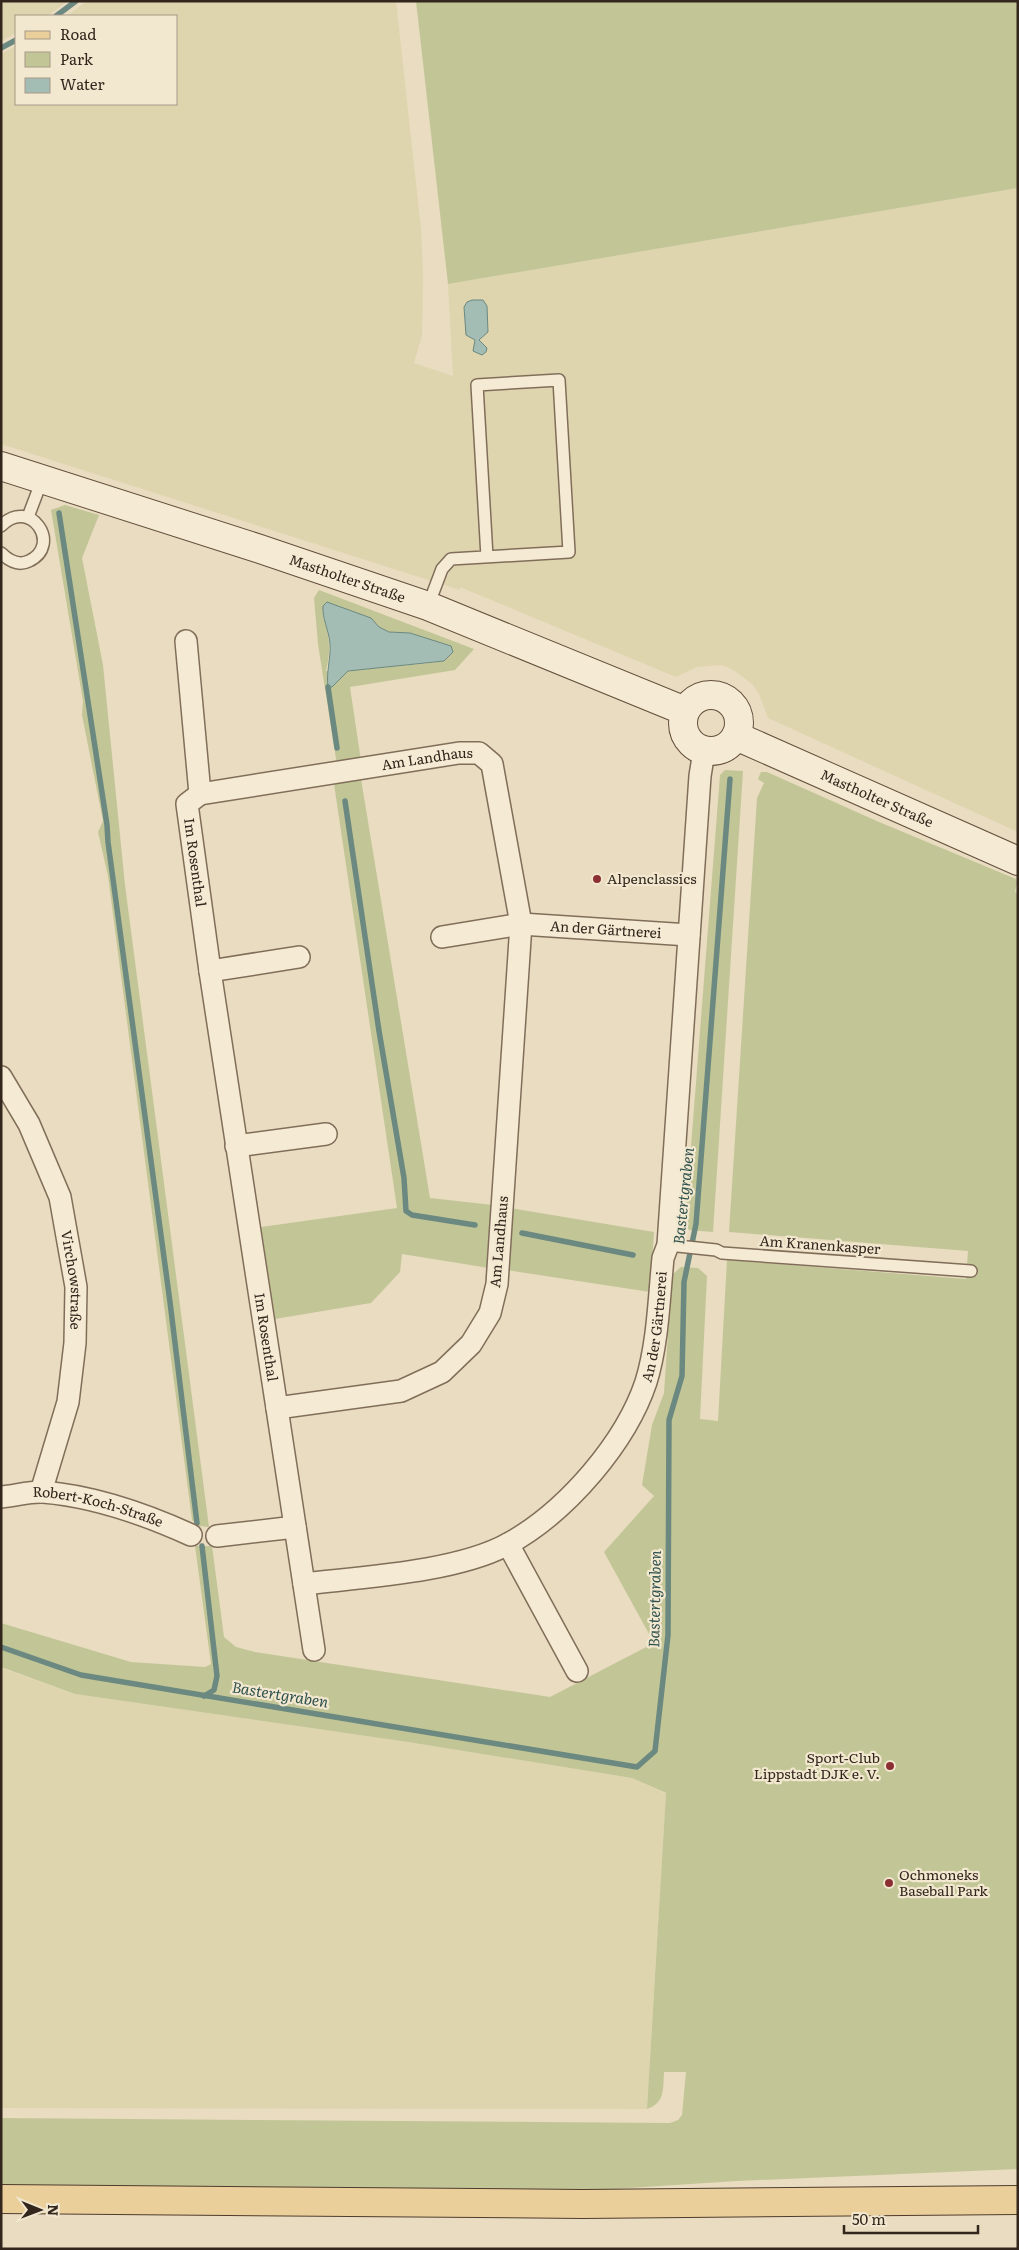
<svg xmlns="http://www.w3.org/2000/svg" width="1019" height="2250" viewBox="0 0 1019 2250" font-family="Literata,serif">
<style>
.farmland{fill:#ded5ae}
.green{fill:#c2c696;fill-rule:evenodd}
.water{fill:#a3bcb4;stroke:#6b8980}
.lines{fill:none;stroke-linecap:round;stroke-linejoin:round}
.stream{stroke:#6b8980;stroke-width:5.5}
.lane-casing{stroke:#816e5a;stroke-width:14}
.street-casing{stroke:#816e5a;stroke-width:24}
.secondary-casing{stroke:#634f3d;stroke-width:30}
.primary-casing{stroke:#4f3c2e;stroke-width:30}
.lane{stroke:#f5ead3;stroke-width:11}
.street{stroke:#f5ead3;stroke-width:21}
.secondary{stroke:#f5ead3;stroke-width:28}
.primary{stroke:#eacf9a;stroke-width:28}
.poi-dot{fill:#8b2f32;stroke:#f2e7cf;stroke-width:2}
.labels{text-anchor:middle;stroke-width:4.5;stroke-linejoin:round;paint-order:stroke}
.street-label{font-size:14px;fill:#32261d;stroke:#f2e7cf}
.poi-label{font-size:14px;fill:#32261d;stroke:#f2e7cf;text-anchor:start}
.water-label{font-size:15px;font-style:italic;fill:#2d504d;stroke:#f2e7cf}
</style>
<rect width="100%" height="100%" fill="#e9dcc0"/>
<!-- farmland -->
<g class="farmland">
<path d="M1,1h67l-21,15h-31v17l-15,8z"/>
<path d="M87,1h309l25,228 2,47 -1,59 -8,28 39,13 -5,-92 570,-96v644l-250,-114 -9,-24 -7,-10 -17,-13 -13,-6 -25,2 -21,10 -216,-90v3l-459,-146v-390l15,-8v58h160v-88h-109z"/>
<path d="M1,1668l74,26 333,48 224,36 34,16 -19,315 -646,-1z"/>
</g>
<!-- green -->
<g class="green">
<path d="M416,1h602v187l-570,96z"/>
<path d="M65,505l34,10 -17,43 21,107 22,220 84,642 -10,-1 -7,-6 -84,-644 -10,-44 5,-11 -21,-106 1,-14 -32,-191z"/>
<path d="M319,590l155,59 -19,21 -105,17 11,74 -24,4 -19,-121 -4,-46zM323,617l48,1 8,9 10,5 21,1 41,13 2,6 -9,9 -14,2 -82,8h-22c5,-20 4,-35 -3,-54z"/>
<path d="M725,770l18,1 -30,461 -24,-2 -4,-7 35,-448z"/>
<path d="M761,772h6l112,50 137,57 1,4 -2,9 3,2v1275l-281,12 -154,10 -582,-5v-68l669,5 8,-3 4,-5 4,-43h-22c-1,17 1,31 -17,37l19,-316 -34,-15 -224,-36 -333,-48 -74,-27v-44l130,39 74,5 6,-3 -16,-118h17l12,91 12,10 19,5 295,45 104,-54 -50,-91 50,-56 -12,-11 10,-60 12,-32 8,-118 9,-8 17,1 9,8 -7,143 18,2 9,-161 239,19 2,-28 -239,-19 28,-434 7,-15 -6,-4z"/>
<path d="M361,779l69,419 63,7 -4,63 -87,-14 -2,18 -29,31 -96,16 -14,-92 136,-19 -63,-424z"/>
<path d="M510,1208l144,24 -4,60 -144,-22z"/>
</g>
<!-- water -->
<g class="water">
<path d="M472,300h11l4,6 1,26 -9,8 8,8 -1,4 -4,3 -9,-4 2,-11 -9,-5 -2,-28 3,-5z"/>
<path d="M327,602l44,16 8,9 10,5 21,1 41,13 2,6 -9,9 -96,10 -16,16h-4c-2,-16 3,-28 2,-43 -1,-14 -8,-25 -7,-38z"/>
</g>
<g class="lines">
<!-- stream -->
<g class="stream">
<path d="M56,16l20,-15"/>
<path d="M1,48l15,-8"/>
<path d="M59,513l48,312 1,17 62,460 27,221"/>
<path d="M328,687l9,61"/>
<path d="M345,801l34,230 25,147 2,33 6,4 63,10"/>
<path d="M522,1233l111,22"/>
<path d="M202,1546l15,130 -3,14 -10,6"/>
<path d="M1,1647l80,28 556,92 18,-16 13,-116 1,-215 13,-44 2,-94 12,-58 34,-445"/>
</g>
<!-- lane casing -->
<g class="lane-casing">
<g id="lane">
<path d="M28,517l14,-37"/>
<path d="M1,526c29,-30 62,19 28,35 -10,5 -20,0 -28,-8"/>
<path d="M428,606l14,-37 9,-10 118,-7 -10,-172 -82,5 10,172"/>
<path d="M668,1245l48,5 6,3 249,18"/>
</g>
</g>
<!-- street casing -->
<g class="street-casing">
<g id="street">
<path id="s1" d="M186,641l14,153 -13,10 23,167 104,679"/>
<path id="s2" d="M200,794l259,-41h20l13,11 29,160 -24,360 -7,29 -19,31 -29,28 -41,19 -124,17"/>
<path id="s3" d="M442,937l79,-13 168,11"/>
<path d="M210,971l89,-14"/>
<path id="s4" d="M1,1077l28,47 31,73 16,90 -1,56 -7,59 -27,90"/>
<path d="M236,1146l90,-12"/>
<path id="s5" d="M1,1497c14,-1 29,-6 42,-5 49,4 104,23 148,43"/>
<path d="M217,1536l78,-9"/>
<path d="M508,1544l69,127"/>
<path id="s6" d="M304,1584c59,-7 153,-12 204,-40 31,-17 61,-44 84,-71 22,-26 43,-58 54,-91 12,-39 13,-84 17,-124l5,-13 32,-469 4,-25"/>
</g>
</g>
<!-- secondary casing -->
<g class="secondary-casing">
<g id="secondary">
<path id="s7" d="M1,466l259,83 168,57 257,105"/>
<circle cx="711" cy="723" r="28"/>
<path id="s8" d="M736,736l282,125"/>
</g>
</g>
<!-- primary casing -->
<g class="primary-casing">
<path id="primary" d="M1,2199l582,5 435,-4"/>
</g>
<!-- lane -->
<use href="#lane" class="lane"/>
<!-- street -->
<use href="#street" class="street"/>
<!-- secondary -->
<use href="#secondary" class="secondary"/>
<!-- primary -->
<use href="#primary" class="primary"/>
</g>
<!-- markers -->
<g class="poi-dot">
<circle cx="597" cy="879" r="5"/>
<circle cx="890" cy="1766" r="5"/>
<circle cx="889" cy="1883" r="5"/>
</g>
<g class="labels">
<!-- street labels -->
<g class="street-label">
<text dy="5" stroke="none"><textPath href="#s7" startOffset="364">Mastholter Straße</textPath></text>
<text dy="5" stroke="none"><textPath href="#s2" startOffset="230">Am Landhaus</textPath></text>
<text dy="5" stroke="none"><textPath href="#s8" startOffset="154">Mastholter Straße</textPath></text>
<text dy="5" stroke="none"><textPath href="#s1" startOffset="229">Im Rosenthal</textPath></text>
<text dy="5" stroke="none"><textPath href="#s3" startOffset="165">An der Gärtnerei</textPath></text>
<text transform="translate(499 1242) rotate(-85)" y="5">Am Landhaus</text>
<text transform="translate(820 1245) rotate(4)" y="5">Am Kranenkasper</text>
<text dy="5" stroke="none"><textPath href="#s4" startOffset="218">Virchowstraße</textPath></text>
<text dy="5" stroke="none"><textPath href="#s6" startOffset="482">An der Gärtnerei</textPath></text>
<text dy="5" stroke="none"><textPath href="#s1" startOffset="709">Im Rosenthal</textPath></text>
<text dy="5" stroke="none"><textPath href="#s5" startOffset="99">Robert-Koch-Straße</textPath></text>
</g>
<!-- poi labels -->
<g class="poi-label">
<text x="607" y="884">Alpenclassics</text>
<text x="880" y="1763" text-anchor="end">Sport-Club<tspan x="880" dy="16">Lippstadt DJK e. V.</tspan></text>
<text x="899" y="1880">Ochmoneks<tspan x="899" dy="16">Baseball Park</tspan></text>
</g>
<!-- water labels -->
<g class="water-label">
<text transform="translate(684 1196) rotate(-84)" y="5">Bastertgraben</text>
<text transform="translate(655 1599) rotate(-89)" y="5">Bastertgraben</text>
<text transform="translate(280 1695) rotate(9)" y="5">Bastertgraben</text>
</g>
</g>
<!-- border -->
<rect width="1019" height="2250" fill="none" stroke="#32261d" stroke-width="5"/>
<!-- legend -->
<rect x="15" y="15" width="162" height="90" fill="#f2e7cf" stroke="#a59a88"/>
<rect x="25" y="31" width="25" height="8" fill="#eacf9a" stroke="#a59a88"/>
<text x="60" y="40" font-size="15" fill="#32261d">Road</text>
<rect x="25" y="52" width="25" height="15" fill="#c2c696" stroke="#a59a88"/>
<text x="60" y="65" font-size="15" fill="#32261d">Park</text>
<rect x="25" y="78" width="25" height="15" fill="#a3bcb4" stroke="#a59a88"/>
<text x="60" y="90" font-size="15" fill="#32261d">Water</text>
<!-- north arrow -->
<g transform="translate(40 2210) rotate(91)" stroke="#f2e7cf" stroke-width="4" paint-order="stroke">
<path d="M0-4L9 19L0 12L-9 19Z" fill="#32261d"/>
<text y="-8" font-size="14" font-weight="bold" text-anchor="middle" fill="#32261d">N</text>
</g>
<!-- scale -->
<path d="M844 2225v8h134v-8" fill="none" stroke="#32261d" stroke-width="2.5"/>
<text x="852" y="2225" font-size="15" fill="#32261d" stroke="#f2e7cf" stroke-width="4" paint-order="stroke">50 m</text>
</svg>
